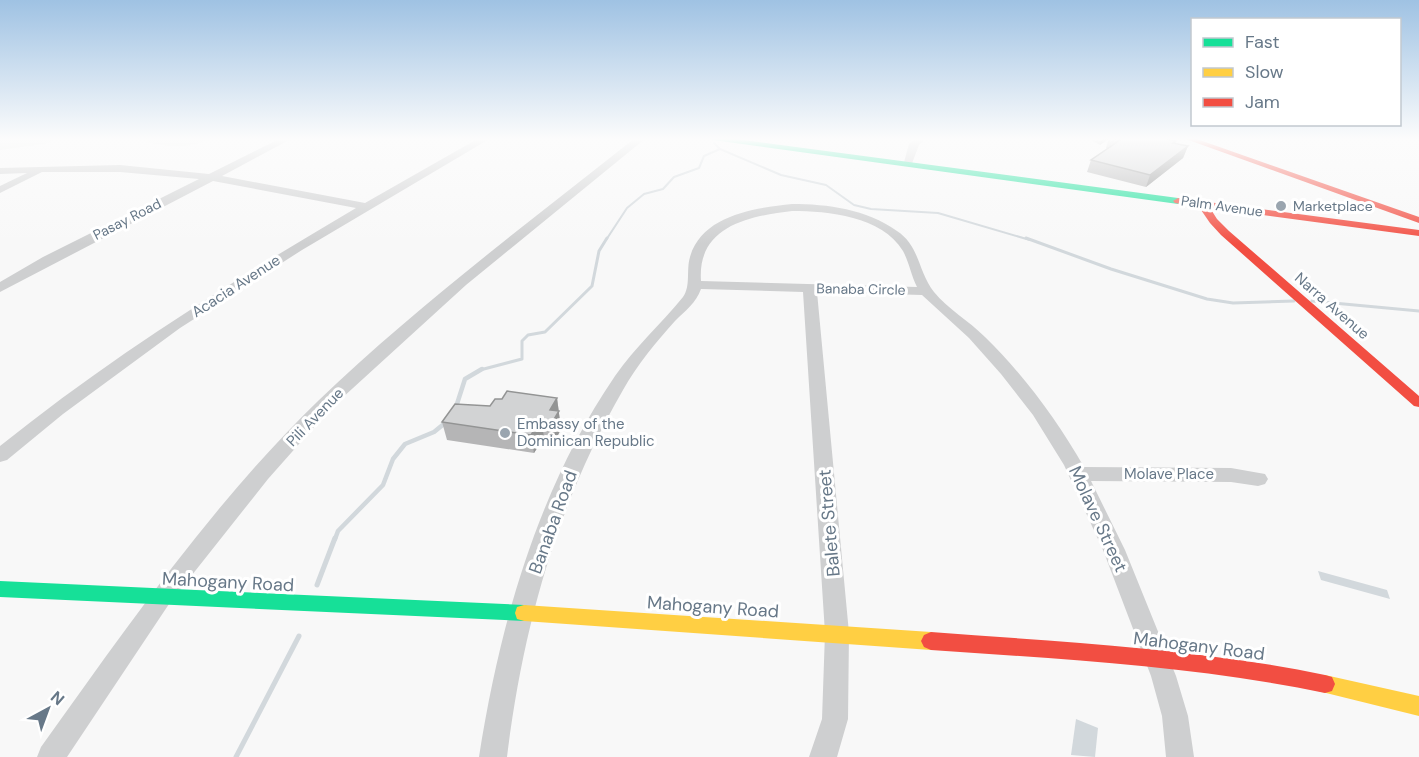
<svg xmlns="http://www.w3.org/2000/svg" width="1419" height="757" viewBox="0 0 1419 757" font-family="'DM Sans',sans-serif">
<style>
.green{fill:#e8ebe6}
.water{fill:#d2d8dc}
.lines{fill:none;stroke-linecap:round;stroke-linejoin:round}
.stream-far3{stroke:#d2d8dc;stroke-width:2}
.stream-far2{stroke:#d2d8dc;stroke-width:3}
.stream-far1{stroke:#d2d8dc;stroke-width:4.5}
.stream{stroke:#d2d8dc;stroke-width:5}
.street{fill:#cecfd0;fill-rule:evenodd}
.fast{fill:#16e098;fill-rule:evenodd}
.slow{fill:#ffcf43;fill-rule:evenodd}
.jam{fill:#f24e42;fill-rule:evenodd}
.wall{fill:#b5b5b6}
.shaded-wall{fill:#939494}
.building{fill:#d2d3d4;stroke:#939494;stroke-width:1.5}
.poi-dot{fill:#9aa5af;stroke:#fff;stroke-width:2}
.labels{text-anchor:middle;stroke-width:6;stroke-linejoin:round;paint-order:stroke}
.far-street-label{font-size:14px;fill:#677888;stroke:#fff}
.far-poi-label{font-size:14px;fill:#677888;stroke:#fff;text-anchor:start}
.street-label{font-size:15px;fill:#677888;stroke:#fff}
.poi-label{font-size:15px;fill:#677888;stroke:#fff;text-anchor:start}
.near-street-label{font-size:18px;fill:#677888;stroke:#fff}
</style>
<rect width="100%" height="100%" fill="#f8f8f8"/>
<!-- green -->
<g class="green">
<path d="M0,138h60l-16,6 -44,6z"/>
<path d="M145,138h68c-21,10 -43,10 -66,4z"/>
</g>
<!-- water -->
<g class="water">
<path d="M1318,571l69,19 3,9 -69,-19z"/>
<path d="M1076,719l22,9 -3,29 -24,-2z"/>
</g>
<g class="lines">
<!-- stream-far3 -->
<g class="stream-far3">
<path d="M714,143l6,6 61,26 45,10 28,20 17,4 67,4 92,27"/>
<path d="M606,240l21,-32 17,-14 19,-5 11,-12 25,-9 5,-12 16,-7"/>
</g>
<!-- stream-far2 -->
<g class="stream-far2">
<path d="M1026,238l85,31 96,30 26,4 61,-2"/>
<path d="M1312,301l107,10"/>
<path d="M480,370l42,-11v-18l6,-6 17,-3 47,-46 7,-35 8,-13"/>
</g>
<!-- stream-far1 -->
<g class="stream-far1">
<path d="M456,407l9,-28 17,-10"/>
<path d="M335,539l3,-8 45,-46 10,-26 12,-15 29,-12 11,-9"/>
</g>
<!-- stream -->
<g class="stream">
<path d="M317,585l18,-47"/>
<path d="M236,757l63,-121"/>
</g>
<!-- street -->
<g class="street">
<path d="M281,138h12l-71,38 143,27 114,-65h12l-189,112 -122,78 -117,86 -56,46 -7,2v-16c112,-90 232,-165 356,-238l-143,-27 -213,111v-10l43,-25 156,-78 -79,-7h-78l-42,21v-7l27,-13 -27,1v-6l120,-3 89,9z"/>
<path d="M635,138h11l-180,147 -136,124 -62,70 -99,125 -102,153h-30l4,-10c86,-120 171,-243 277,-346 99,-95 210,-178 317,-263z"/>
<path d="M916,138h11l-8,7 -8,21h-8l6,-22z"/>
<path d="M792,204c36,0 74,5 105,27 23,15 21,41 37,61 14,17 35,29 51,45 39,38 72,83 99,130l147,1 34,6 3,5 -3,5 -7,2 -27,-4 -140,-1 34,69 51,126 12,40 6,41h-28l-4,-41 -11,-40 -48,-126 -39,-85 -31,-50 -32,-41 -32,-36 -47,-43 -105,-3 32,341 -1,86 -11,38h-28l13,-38 3,-86 -22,-341 -102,-3c-5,14 -16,22 -26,32 -19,21 -38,44 -52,69 -66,114 -100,237 -116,367h-28c21,-134 59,-268 136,-381 20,-29 46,-52 68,-79 8,-11 3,-27 7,-40 12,-42 65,-49 102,-53zM792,211c36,0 90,5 111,40 6,11 8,24 14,36l-216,-6c-4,-55 48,-65 91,-70z"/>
</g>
<!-- fast -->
<g class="fast">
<path d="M709,138h20l449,60 5,3 -5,3 -465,-64z"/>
<path d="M0,581l524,24 7,2 2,6 -2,6 -7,2 -524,-24z"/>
</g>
<!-- slow -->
<g class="slow">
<path d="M524,605l407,27 7,3 3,6 -3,6 -7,3 -407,-29 -7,-2 -2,-6 2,-6z"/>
<path d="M1325,675l94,21v20l-101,-25 -3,-7 3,-7z"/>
</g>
<!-- jam -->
<g class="jam">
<path d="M1183,138h11l225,79v6z"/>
<path d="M1178,198l241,32v6l-209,-28 7,11 12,12 190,165v11l-5,-1 -193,-171 -11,-12 -11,-16 -24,-4 -2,-2z"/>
<path d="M931,632c132,10 264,16 394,43l7,2 3,7 -3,7 -7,2c-130,-27 -262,-34 -394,-43l-7,-3 -3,-6 3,-6z"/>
</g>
</g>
<!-- wall -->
<g class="wall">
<path d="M1059,138h14l-5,2z"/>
<path d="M1088,138h74l14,3 -1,2 13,3 -5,12 -37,29 -59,-15 4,-12 16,-11 -1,-1 3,-10 -9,7z"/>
<path d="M557,398l4,31 -5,10 -12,-2 -10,16 -87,-13 -5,-18 48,-16z"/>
</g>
<!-- shaded-wall -->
<g class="shaded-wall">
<path d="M1102,138h8l-10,7z"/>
<path d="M1188,146l-5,12 -37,29 4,-12z"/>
<path d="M557,398l4,31 -5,10 -6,-29z"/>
<path d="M541,419l3,18 -10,16 -3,-18z"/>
</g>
<!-- building -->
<g class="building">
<path d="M1112,138h50l14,3 -3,2 15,3 -38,29 -59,-15 29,-20z"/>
<path d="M507,391l50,7 -7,12 9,1 -6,10 -12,-2 -10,16 -89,-13 13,-18 35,2 5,-7h7z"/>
</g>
<!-- sky -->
<linearGradient id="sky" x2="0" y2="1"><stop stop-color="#9fc2e3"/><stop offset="0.57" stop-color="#fcfcfc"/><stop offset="1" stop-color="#fcfcfc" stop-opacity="0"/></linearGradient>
<rect width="1419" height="244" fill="url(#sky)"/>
<!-- markers -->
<g class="poi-dot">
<circle cx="1281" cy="206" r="6"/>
<circle cx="505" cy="433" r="6"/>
</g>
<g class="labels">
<!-- far-street labels -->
<g class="far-street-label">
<text transform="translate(1222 206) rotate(8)" y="5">Palm Avenue</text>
<text transform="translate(127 219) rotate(-27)" y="5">Pasay Road</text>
<text transform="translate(861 289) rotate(1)" y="5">Banaba Circle</text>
</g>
<!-- far-poi labels -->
<g class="far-poi-label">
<text x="1293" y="211">Marketplace</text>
</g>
<!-- street labels -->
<g class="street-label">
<text transform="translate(236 286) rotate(-33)" y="5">Acacia Avenue</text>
<text transform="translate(1332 306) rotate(41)" y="5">Narra Avenue</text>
<text transform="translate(315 417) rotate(-46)" y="5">Pili Avenue</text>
<text x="1169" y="479">Molave Place</text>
</g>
<!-- poi labels -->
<g class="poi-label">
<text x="517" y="429">Embassy of the<tspan x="517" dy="17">Dominican Republic</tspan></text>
</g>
<!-- near-street labels -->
<g class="near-street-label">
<text transform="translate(1098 519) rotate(65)" y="6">Molave Street</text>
<text transform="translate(553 522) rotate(-70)" y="6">Banaba Road</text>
<text transform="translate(829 523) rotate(-95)" y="6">Balete Street</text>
<text transform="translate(228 582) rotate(3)" y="6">Mahogany Road</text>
<text transform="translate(713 607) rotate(4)" y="6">Mahogany Road</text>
<text transform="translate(1199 646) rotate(7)" y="6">Mahogany Road</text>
</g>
</g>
<!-- legend -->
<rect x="1191" y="18" width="210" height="108" fill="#ffffff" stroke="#c2c9cf" stroke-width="1.5"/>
<rect x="1203" y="38" width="30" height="9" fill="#16e098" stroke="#c2c9cf" stroke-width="1.5"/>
<text x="1245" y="48" font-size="18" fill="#677888">Fast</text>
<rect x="1203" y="68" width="30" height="9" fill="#ffcf43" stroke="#c2c9cf" stroke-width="1.5"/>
<text x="1245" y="78" font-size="18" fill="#677888">Slow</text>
<rect x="1203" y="98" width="30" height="9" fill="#f24e42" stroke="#c2c9cf" stroke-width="1.5"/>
<text x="1245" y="108" font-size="18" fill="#677888">Jam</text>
<!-- north arrow -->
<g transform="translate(48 709) rotate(41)" stroke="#ffffff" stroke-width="4.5" paint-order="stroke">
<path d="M0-4.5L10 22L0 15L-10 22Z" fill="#677888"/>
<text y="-9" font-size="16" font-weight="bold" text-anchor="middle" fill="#677888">N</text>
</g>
</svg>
